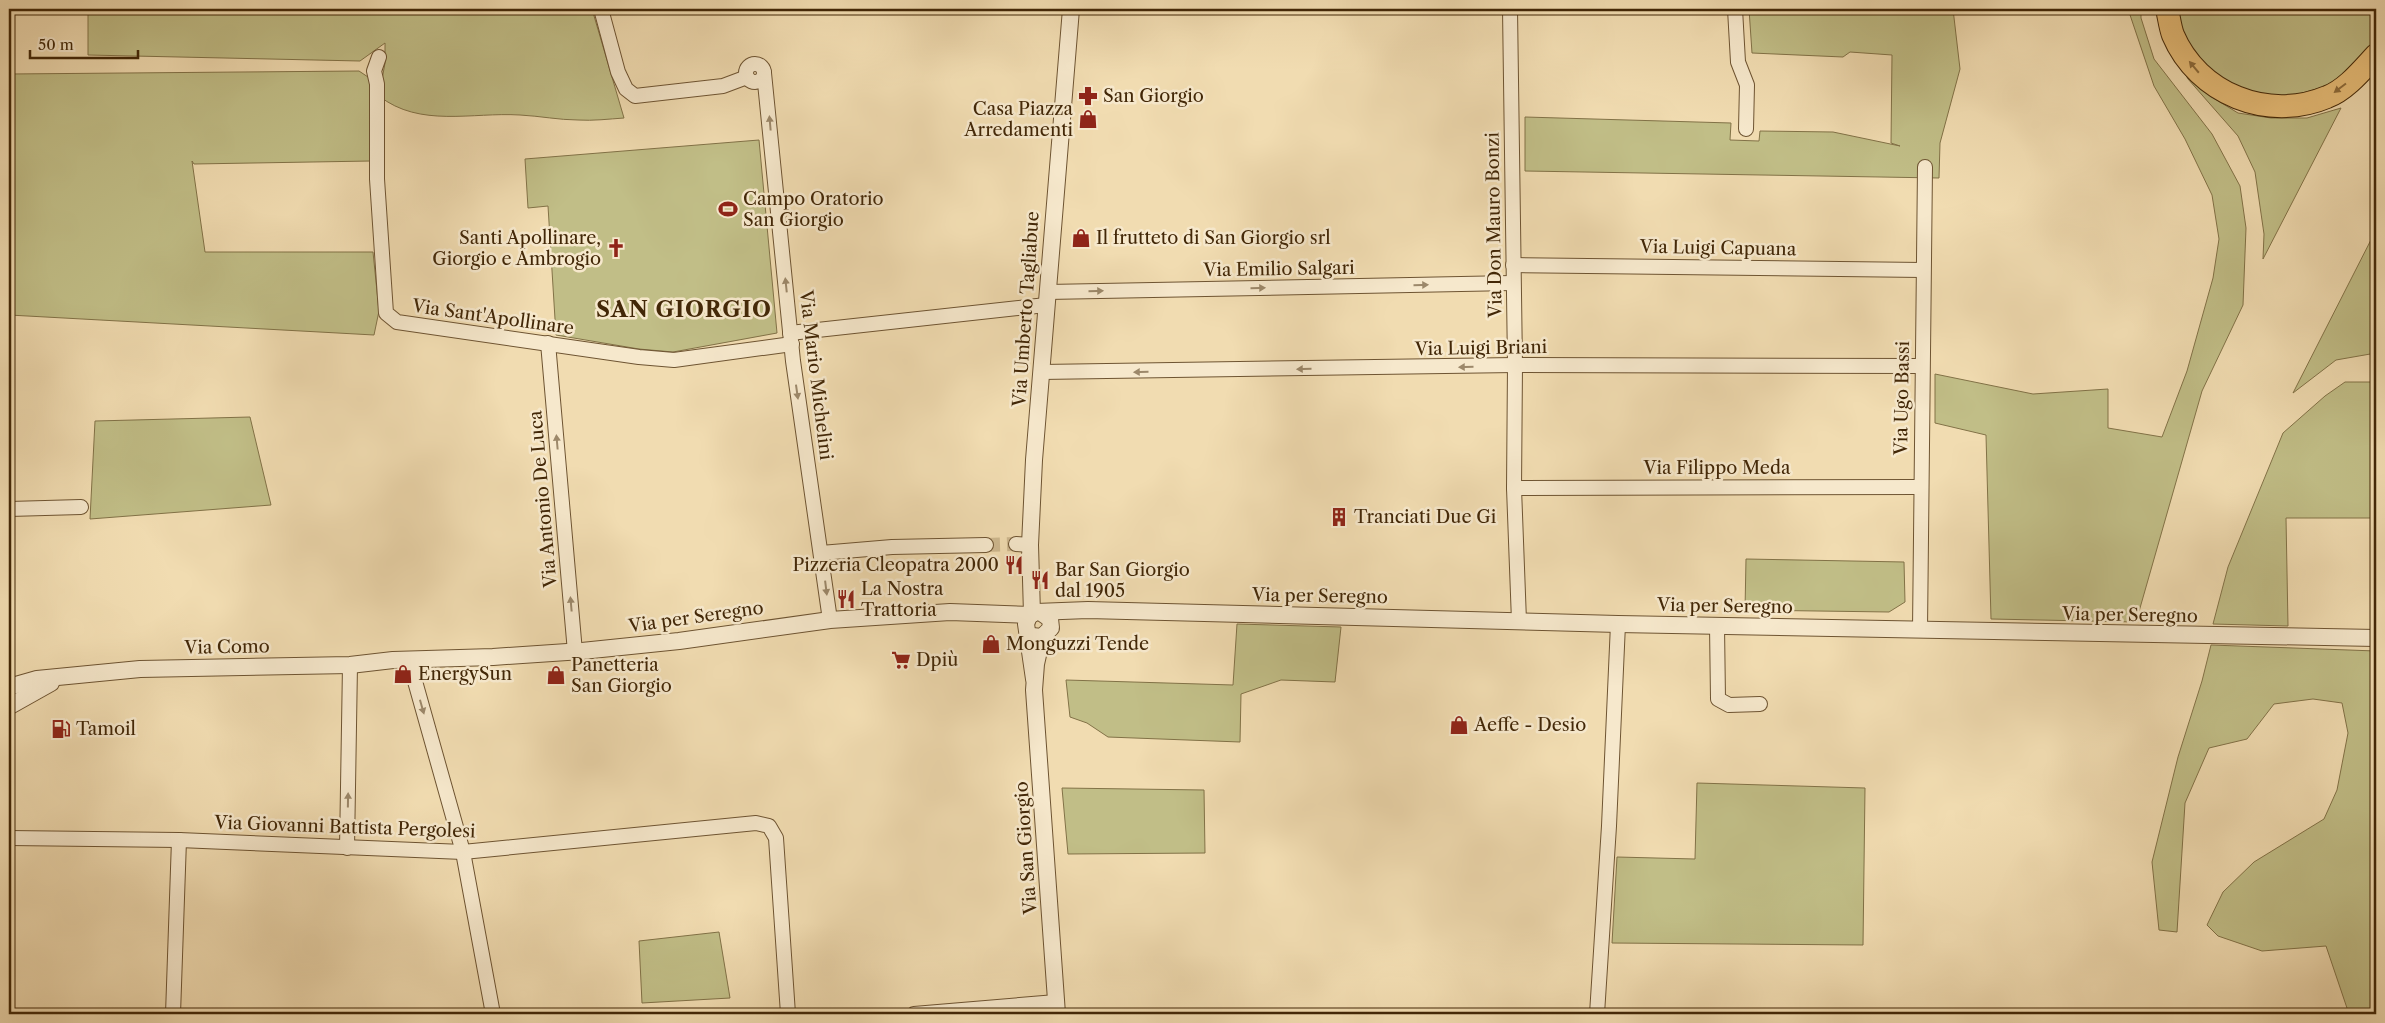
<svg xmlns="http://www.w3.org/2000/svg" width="2385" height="1023" viewBox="0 0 2385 1023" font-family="'Libre Caslon Text',serif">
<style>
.green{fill:#c1be87;stroke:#827247}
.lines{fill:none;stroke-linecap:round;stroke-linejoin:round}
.minor-tunnel{stroke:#ceb88f;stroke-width:14;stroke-dasharray:14 7;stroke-linecap:butt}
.minor-casing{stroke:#6e5432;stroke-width:16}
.tertiary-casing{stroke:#6e5432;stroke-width:18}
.trunk-casing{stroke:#422707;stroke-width:24}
.minor{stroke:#f6e8cc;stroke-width:14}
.tertiary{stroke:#f6e8cc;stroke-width:16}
.trunk{stroke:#e8be78;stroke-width:22}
.oneway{fill:#8d6b3a}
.oneway2{fill:#9c886a}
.labels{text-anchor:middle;stroke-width:5;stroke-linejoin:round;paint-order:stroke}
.poi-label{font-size:18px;fill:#422707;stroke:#f6e8cc;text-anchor:start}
.street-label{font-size:18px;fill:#422707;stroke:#f6e8cc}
.district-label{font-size:22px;font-weight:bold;letter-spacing:1px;fill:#422707;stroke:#f6e8cc}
</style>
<rect width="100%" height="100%" fill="#f1dcb1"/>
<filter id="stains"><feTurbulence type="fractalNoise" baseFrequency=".004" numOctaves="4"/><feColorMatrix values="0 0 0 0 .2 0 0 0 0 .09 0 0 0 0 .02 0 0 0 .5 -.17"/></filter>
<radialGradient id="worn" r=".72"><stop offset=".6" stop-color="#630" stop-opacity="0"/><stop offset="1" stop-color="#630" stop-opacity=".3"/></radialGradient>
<!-- green -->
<g class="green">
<path d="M9,9h583l32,109c-15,1 -31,3 -46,2 -19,0 -38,-4 -58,-5 -48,-3 -100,13 -141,-19l6,-33v-20l-25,18 -272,-6v-45z"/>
<path d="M1749,9h204l7,60 -20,74 -1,35 -414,-7v-54l206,6 -1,17 29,1 1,-10 73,1 67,14 -9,-3 1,-88 -42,-3 -7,5 -91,-4z"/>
<path d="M2128,9h13v9l13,41 58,75 28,52 6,42 -3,77 -41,86 -66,231 -145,-3 -5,-184 -51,-12v-49l98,20 75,-5v39l54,9 25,-66 26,-93 6,-39 -7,-44 -27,-56 -31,-53z"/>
<path d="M2176,9h200v38l-35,35 -63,18 -29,-5 -48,-31 -15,-23z"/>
<path d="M2174,54l36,42 28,17 33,5h36l34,-10 -78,151 1,-25 -9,-62 -17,-36 -50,-57z"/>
<path d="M359,71l12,8v82l-177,3 -2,-3 13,91h168l6,59 -5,24 -365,-20v-241z"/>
<path d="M759,140l18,193 -104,19 -34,-3 -83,-14 -8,-129 -20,2 -3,-49z"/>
<path d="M2376,230v123l-40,7 -43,33z"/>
<path d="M2345,382h31v136h-90l2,108 -75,-2 15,-57 55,-134 42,-37z"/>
<path d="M250,417l21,88 -181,14 5,-98z"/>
<path d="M1746,559l158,3 1,40 -16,10 -144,-2z"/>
<path d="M1237,624l104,3 -6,55 -54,-2 -40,14 -1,48 -132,-5 -21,-14 -17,-6 -4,-37 167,5z"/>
<path d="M2211,645l165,6v363h-27l-23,-68 -64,5 -44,-15 -11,-11 16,-33 31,-30 70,-43 13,-29 11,-57 -6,-30 -29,-4 -39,5 -27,35 -38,9 -24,55 -8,129 -18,-2 -7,-68 26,-105 24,-76z"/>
<path d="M1697,783l168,5 -2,157 -251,-2 5,-86 78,2z"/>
<path d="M1062,788l142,2 1,63 -137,1z"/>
<path d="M719,932l11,66 -88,5 -3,-62z"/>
</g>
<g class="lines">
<!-- minor-tunnel -->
<path class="minor-tunnel" d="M986,545l30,-1"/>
<!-- minor casing -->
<g class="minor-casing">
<g id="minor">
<path d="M601,9l17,63 8,17 9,7 88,-10 24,-9"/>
<path d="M1510,9l5,356 -1,123 5,133"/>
<path d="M1735,9l3,53 9,23 -1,44"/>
<path d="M379,57l-5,14 3,13v95l9,134 11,9 242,35 35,3 118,-16"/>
<circle cx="755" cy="73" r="9"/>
<path d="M764,73l29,288 37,259"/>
<path d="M1513,265l410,5"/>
<path d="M1047,292l465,-9"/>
<path d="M790,333l256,-28"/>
<path d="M548,343l27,309"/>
<path d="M1041,372l474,-7 406,1"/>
<path d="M1514,488l406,-1"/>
<path d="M9,509l72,-2"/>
<path d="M1016,544l14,1"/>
<path d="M821,553l71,-6 94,-2"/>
<path d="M1717,626l1,73 11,6 31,-1"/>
<path d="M1920,630l5,-463"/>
<path d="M409,660l54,192 30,162"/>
<path d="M9,838l170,2 284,12 293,-29 13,3 7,12 12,176"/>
<path d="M347,848l3,-183"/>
<path d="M173,1014l6,-174"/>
<path d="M914,1014l142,-12"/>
<path d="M1597,1014l12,-188 9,-202"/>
</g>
</g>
<!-- tertiary casing -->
<g class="tertiary-casing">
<g id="tertiary">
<path d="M1032,614l-2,-69 4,-85 37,-451"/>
<path d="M1032,636l10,1 9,-9 -1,-9 -10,-7"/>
<path d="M1042,637l-6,27 -2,26 23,324"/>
<path d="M1034,679l-8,-55 3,-8 7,-4 52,-2 530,14 758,14"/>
<path d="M9,687l28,-8 103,-10 210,-4 43,-5 100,-3 89,-6 97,-10 151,-21 120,-8 81,3"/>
<path d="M10,706l41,-23"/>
</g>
</g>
<!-- trunk casing -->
<g class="trunk-casing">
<path id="trunk" d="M2167,9c2,8 3,18 6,26 25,59 95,87 154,62 19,-7 35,-27 49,-42"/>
</g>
<!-- minor -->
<use href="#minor" class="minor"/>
<!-- tertiary -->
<use href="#tertiary" class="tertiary"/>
<!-- trunk -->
<use href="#trunk" class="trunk"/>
</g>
<!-- one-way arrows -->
<defs><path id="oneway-solid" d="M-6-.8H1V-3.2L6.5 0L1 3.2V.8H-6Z" transform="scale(1.25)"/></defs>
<g class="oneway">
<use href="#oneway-solid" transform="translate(2194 67) rotate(-130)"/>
<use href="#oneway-solid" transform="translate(2340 88) rotate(143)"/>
</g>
<g class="oneway2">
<use href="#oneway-solid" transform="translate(770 123) rotate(-95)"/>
<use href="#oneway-solid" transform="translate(786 285) rotate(-96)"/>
<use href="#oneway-solid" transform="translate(1421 285) rotate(-1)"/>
<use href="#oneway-solid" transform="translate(1258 288) rotate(-1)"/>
<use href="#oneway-solid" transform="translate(1096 291) rotate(-1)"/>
<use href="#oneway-solid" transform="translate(1466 367) rotate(179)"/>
<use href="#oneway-solid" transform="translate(1304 369) rotate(179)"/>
<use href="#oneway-solid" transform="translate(1141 372) rotate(179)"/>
<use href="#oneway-solid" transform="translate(797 392) rotate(82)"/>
<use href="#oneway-solid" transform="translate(557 442) rotate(-95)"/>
<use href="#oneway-solid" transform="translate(826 588) rotate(83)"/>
<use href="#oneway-solid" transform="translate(571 604) rotate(-95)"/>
<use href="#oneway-solid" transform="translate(422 707) rotate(74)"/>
<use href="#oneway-solid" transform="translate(348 800) rotate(-89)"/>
</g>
<!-- icons -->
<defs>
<g id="pharmacy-bare" transform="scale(1.5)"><path d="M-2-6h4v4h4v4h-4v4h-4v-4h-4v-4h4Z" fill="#8f2418" stroke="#f6e8cc" stroke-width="2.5" paint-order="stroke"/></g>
<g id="shop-bare" transform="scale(1.5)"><path d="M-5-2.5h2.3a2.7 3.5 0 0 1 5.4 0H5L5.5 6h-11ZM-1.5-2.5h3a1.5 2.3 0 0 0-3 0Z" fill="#8f2418" stroke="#f6e8cc" stroke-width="2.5" paint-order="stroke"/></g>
<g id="stadium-bare" transform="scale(1.5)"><path d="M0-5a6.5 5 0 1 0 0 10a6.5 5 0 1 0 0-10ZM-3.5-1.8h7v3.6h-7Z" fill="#8f2418" stroke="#f6e8cc" stroke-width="2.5" paint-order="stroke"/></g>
<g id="church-bare" transform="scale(1.5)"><path d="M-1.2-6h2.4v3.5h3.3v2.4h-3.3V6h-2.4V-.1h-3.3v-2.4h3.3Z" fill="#8f2418" stroke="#f6e8cc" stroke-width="2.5" paint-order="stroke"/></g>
<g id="building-bare" transform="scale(1.5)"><path d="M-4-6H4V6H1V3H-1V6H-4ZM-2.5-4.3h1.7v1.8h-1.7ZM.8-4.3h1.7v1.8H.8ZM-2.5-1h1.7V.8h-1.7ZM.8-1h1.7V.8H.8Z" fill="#8f2418" stroke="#f6e8cc" stroke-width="2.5" paint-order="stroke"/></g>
<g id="restaurant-bare" transform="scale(1.5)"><path d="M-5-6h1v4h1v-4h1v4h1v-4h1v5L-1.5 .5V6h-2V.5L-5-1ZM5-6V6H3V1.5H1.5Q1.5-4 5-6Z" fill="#8f2418" stroke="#f6e8cc" stroke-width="2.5" paint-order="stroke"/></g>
<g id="supermarket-bare" transform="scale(1.5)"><path d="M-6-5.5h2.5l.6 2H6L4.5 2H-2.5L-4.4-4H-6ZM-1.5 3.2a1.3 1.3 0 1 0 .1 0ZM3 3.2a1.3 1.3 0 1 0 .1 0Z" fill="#8f2418" stroke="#f6e8cc" stroke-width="2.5" paint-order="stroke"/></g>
<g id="fuel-bare" transform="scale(1.5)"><path d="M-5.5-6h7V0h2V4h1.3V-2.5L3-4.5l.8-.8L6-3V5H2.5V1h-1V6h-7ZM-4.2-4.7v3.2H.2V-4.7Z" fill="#8f2418" stroke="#f6e8cc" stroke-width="2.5" paint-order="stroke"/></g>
</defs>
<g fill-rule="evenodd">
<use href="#pharmacy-bare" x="1088" y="96"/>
<use href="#shop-bare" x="1088" y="119"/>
<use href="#stadium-bare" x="728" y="209"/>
<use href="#shop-bare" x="1081" y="238"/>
<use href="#church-bare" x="616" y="248"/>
<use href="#building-bare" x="1339" y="517"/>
<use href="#restaurant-bare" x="1014" y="565"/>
<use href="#restaurant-bare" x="1040" y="580"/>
<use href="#restaurant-bare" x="846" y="599"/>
<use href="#shop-bare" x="991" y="644"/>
<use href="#supermarket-bare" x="901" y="660"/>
<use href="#shop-bare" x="403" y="674"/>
<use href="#shop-bare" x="556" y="675"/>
<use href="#shop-bare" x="1459" y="725"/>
<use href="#fuel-bare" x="61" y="729"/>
</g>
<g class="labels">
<!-- poi labels -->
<g class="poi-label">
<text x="1103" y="102">San Giorgio</text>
<text x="1073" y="115" text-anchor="end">Casa Piazza<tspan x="1073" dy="21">Arredamenti</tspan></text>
<text x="743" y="205">Campo Oratorio<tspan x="743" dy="21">San Giorgio</tspan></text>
<text x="601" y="244" text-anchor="end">Santi Apollinare,<tspan x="601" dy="21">Giorgio e Ambrogio</tspan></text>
<text x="1096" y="244">Il frutteto di San Giorgio srl</text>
<text x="1354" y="523">Tranciati Due Gi</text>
<text x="999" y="571" text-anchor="end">Pizzeria Cleopatra 2000</text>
<text x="1055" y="576">Bar San Giorgio<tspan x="1055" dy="21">dal 1905</tspan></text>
<text x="861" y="595">La Nostra<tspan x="861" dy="21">Trattoria</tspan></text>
<text x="1006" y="650">Monguzzi Tende</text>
<text x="916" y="666">Dpiù</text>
<text x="571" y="671">Panetteria<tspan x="571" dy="21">San Giorgio</tspan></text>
<text x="418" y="680">EnergySun</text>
<text x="1474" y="731">Aeffe - Desio</text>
<text x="76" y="735">Tamoil</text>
</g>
<!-- street labels -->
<g class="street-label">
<text transform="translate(1494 225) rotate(-91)" y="6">Via Don Mauro Bonzi</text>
<text transform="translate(1718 248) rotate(1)" y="6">Via Luigi Capuana</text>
<text transform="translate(1279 269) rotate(-1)" y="6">Via Emilio Salgari</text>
<text transform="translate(1026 309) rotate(-86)" y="6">Via Umberto Tagliabue</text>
<text transform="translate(493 317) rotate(8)" y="6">Via Sant'Apollinare</text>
<text transform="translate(1481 348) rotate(-1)" y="6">Via Luigi Briani</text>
<text transform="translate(816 375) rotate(83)" y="6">Via Mario Michelini</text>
<text transform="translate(1902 398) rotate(-89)" y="6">Via Ugo Bassi</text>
<text x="1717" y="474">Via Filippo Meda</text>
<text transform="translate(543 499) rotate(-95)" y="6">Via Antonio De Luca</text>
<text transform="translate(1320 596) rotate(1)" y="6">Via per Seregno</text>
<text transform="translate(1725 606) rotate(1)" y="6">Via per Seregno</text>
<text transform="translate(2130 615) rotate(1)" y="6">Via per Seregno</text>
<text transform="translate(696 617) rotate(-8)" y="6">Via per Seregno</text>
<text transform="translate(227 647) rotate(-1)" y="6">Via Como</text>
<text transform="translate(345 827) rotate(2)" y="6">Via Giovanni Battista Pergolesi</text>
<text transform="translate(1026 848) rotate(-94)" y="6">Via San Giorgio</text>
</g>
<!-- district labels -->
<g class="district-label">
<text x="684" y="317">SAN GIORGIO</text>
</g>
</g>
<!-- margin -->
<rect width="2385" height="1023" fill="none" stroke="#f1dcb1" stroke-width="30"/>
<rect x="10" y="10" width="2365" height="1003" fill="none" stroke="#422707" stroke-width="2.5"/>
<rect x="15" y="15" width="2355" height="993" fill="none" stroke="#422707"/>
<!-- scale -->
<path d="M30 50v8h108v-8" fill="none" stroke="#422707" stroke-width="2.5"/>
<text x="38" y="50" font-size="15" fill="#422707" stroke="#f6e8cc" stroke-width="4" paint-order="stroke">50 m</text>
<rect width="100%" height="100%" filter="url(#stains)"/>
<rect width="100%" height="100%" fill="url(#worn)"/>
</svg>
